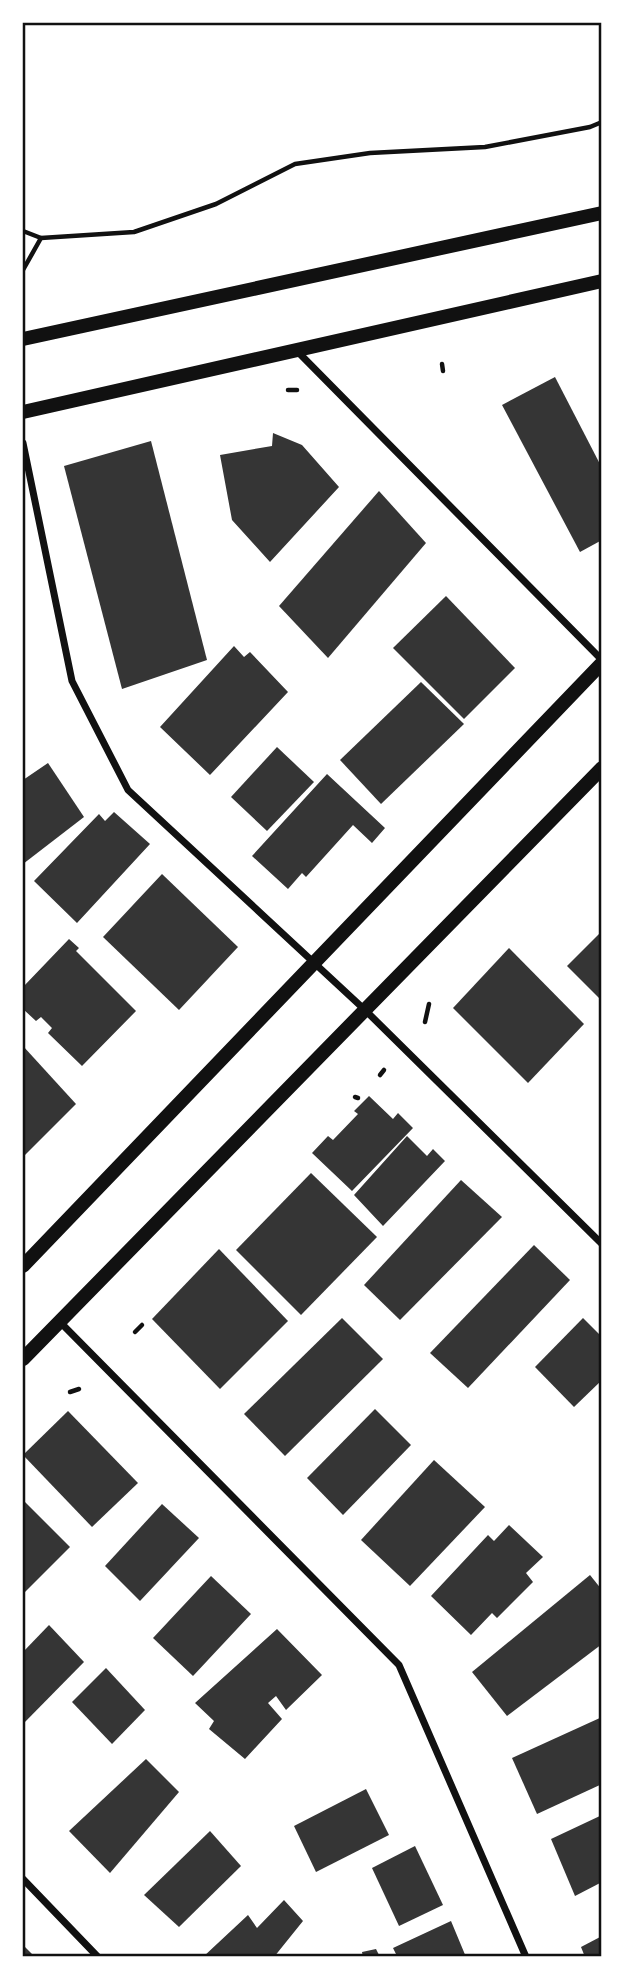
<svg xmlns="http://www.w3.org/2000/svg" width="625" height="1980" viewBox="0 0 625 1980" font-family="Ubuntu,sans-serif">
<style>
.building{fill:#353535}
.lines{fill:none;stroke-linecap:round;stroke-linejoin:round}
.path{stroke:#111;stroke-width:4.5}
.minor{stroke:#111;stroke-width:7}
.secondary{stroke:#111;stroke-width:14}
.neatline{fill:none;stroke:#111;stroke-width:2.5}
</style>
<rect width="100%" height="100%" fill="#fff"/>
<!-- building -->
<g class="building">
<path d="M555,377l47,91v72l-22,12 -78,-147z"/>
<path d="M273,433l29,12 37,42 -69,75 -38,-42 -12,-65 52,-9z"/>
<path d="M151,441l56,219 -85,29 -58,-223z"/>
<path d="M379,491l47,52 -98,115 -49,-52z"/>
<path d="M446,596l69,72 -51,51 -71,-71z"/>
<path d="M234,646l10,11 6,-5 38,40 -78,83 -50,-48z"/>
<path d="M421,682l43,42 -83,80 -41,-44z"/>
<path d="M277,747l37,35 -47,49 -36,-34z"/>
<path d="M48,763l36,54 -61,47v-84z"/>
<path d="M327,774l58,54 -13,15 -19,-18 -47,52 -4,-4 -14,16 -36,-33z"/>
<path d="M114,812l36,32 -73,79 -43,-42 65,-67 6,7z"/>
<path d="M162,874l76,73 -59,63 -76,-73z"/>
<path d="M602,931v70l-35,-35z"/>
<path d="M69,939l10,9 -3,3 60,60 -54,55 -34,-33 4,-5 -11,-11 -5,4 -13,-12v-22z"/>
<path d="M509,948l75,76 -56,59 -75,-75z"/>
<path d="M23,1046l53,58 -53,53z"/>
<path d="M369,1096l24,23 5,-6 15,15 -61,63 -40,-38 16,-17 5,4 25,-26 -4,-3z"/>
<path d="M407,1136l20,20 6,-7 12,12 -62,65 -29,-31z"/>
<path d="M311,1173l66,64 -76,78 -65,-65z"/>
<path d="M461,1180l41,37 -102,103 -36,-35z"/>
<path d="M534,1245l36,35 -102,108 -38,-35z"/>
<path d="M219,1249l69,72 -68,68 -68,-70z"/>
<path d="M342,1318l41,41 -98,97 -41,-42z"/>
<path d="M583,1318l19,19v43l-28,27 -39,-40z"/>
<path d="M375,1409l36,36 -68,70 -36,-37z"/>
<path d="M68,1411l70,72 -46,44 -69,-72z"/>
<path d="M434,1460l51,47 -75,79 -49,-46z"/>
<path d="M23,1500l47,47 -47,47z"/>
<path d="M162,1504l37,34 -59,63 -35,-35z"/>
<path d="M509,1525l34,32 -17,16 7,9 -36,36 -5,-5 -21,22 -40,-39 57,-61 6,6z"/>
<path d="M590,1575l12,15v54l-95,72 -35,-44z"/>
<path d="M211,1576l40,38 -58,62 -40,-38z"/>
<path d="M49,1625l35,37 -61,62v-72z"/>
<path d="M277,1629l45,46 -36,35 -10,-14 -8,7 14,16 -37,40 -36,-30 5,-8 -19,-18z"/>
<path d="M106,1668l39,42 -33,34 -40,-42z"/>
<path d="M602,1717v67l-65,30 -25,-56z"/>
<path d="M146,1759l33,33 -69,81 -41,-42z"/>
<path d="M366,1789l23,46 -73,37 -22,-46z"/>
<path d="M602,1815v67l-27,14 -24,-57z"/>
<path d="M210,1831l31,35 -62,61 -35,-32z"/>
<path d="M415,1846l28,59 -44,21 -27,-58z"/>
<path d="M284,1900l19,21 -29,36h-71l45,-42 9,13z"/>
<path d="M451,1921l15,36h-79l9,-3 -3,-6z"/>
<path d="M602,1936v21h-17l-4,-10z"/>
<path d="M23,1945l12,12h-12z"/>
<path d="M376,1949l4,8h-17l-1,-5z"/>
</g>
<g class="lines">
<!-- path -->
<g class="path">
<path d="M23,231l18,7 93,-6 82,-28 79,-40 75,-11 115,-6 105,-20 12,-5"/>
<path d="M23,270l18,-32"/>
<path d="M442,364l1,7"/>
<path d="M288,390h9"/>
<path d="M425,1022l4,-18"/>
<path d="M380,1075l4,-5"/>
<path d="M355,1097l3,1"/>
<path d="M135,1332l7,-7"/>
<path d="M70,1392l9,-3"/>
</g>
<!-- minor -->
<g class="minor">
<path d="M297,351l305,309"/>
<path d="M23,443l49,238 56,109 237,220 237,234"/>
<path d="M60,1322l339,343 127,292"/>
<path d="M23,1879l75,78"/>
</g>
<!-- secondary -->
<g class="secondary">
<path d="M23,339l579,-126"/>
<path d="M23,412l579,-131"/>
<path d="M23,1266l579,-603"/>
<path d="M23,1359l579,-591"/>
</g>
</g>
<!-- border -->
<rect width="625" height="1980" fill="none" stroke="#ffffff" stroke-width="49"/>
<rect x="24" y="24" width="576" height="1931" class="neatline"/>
</svg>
